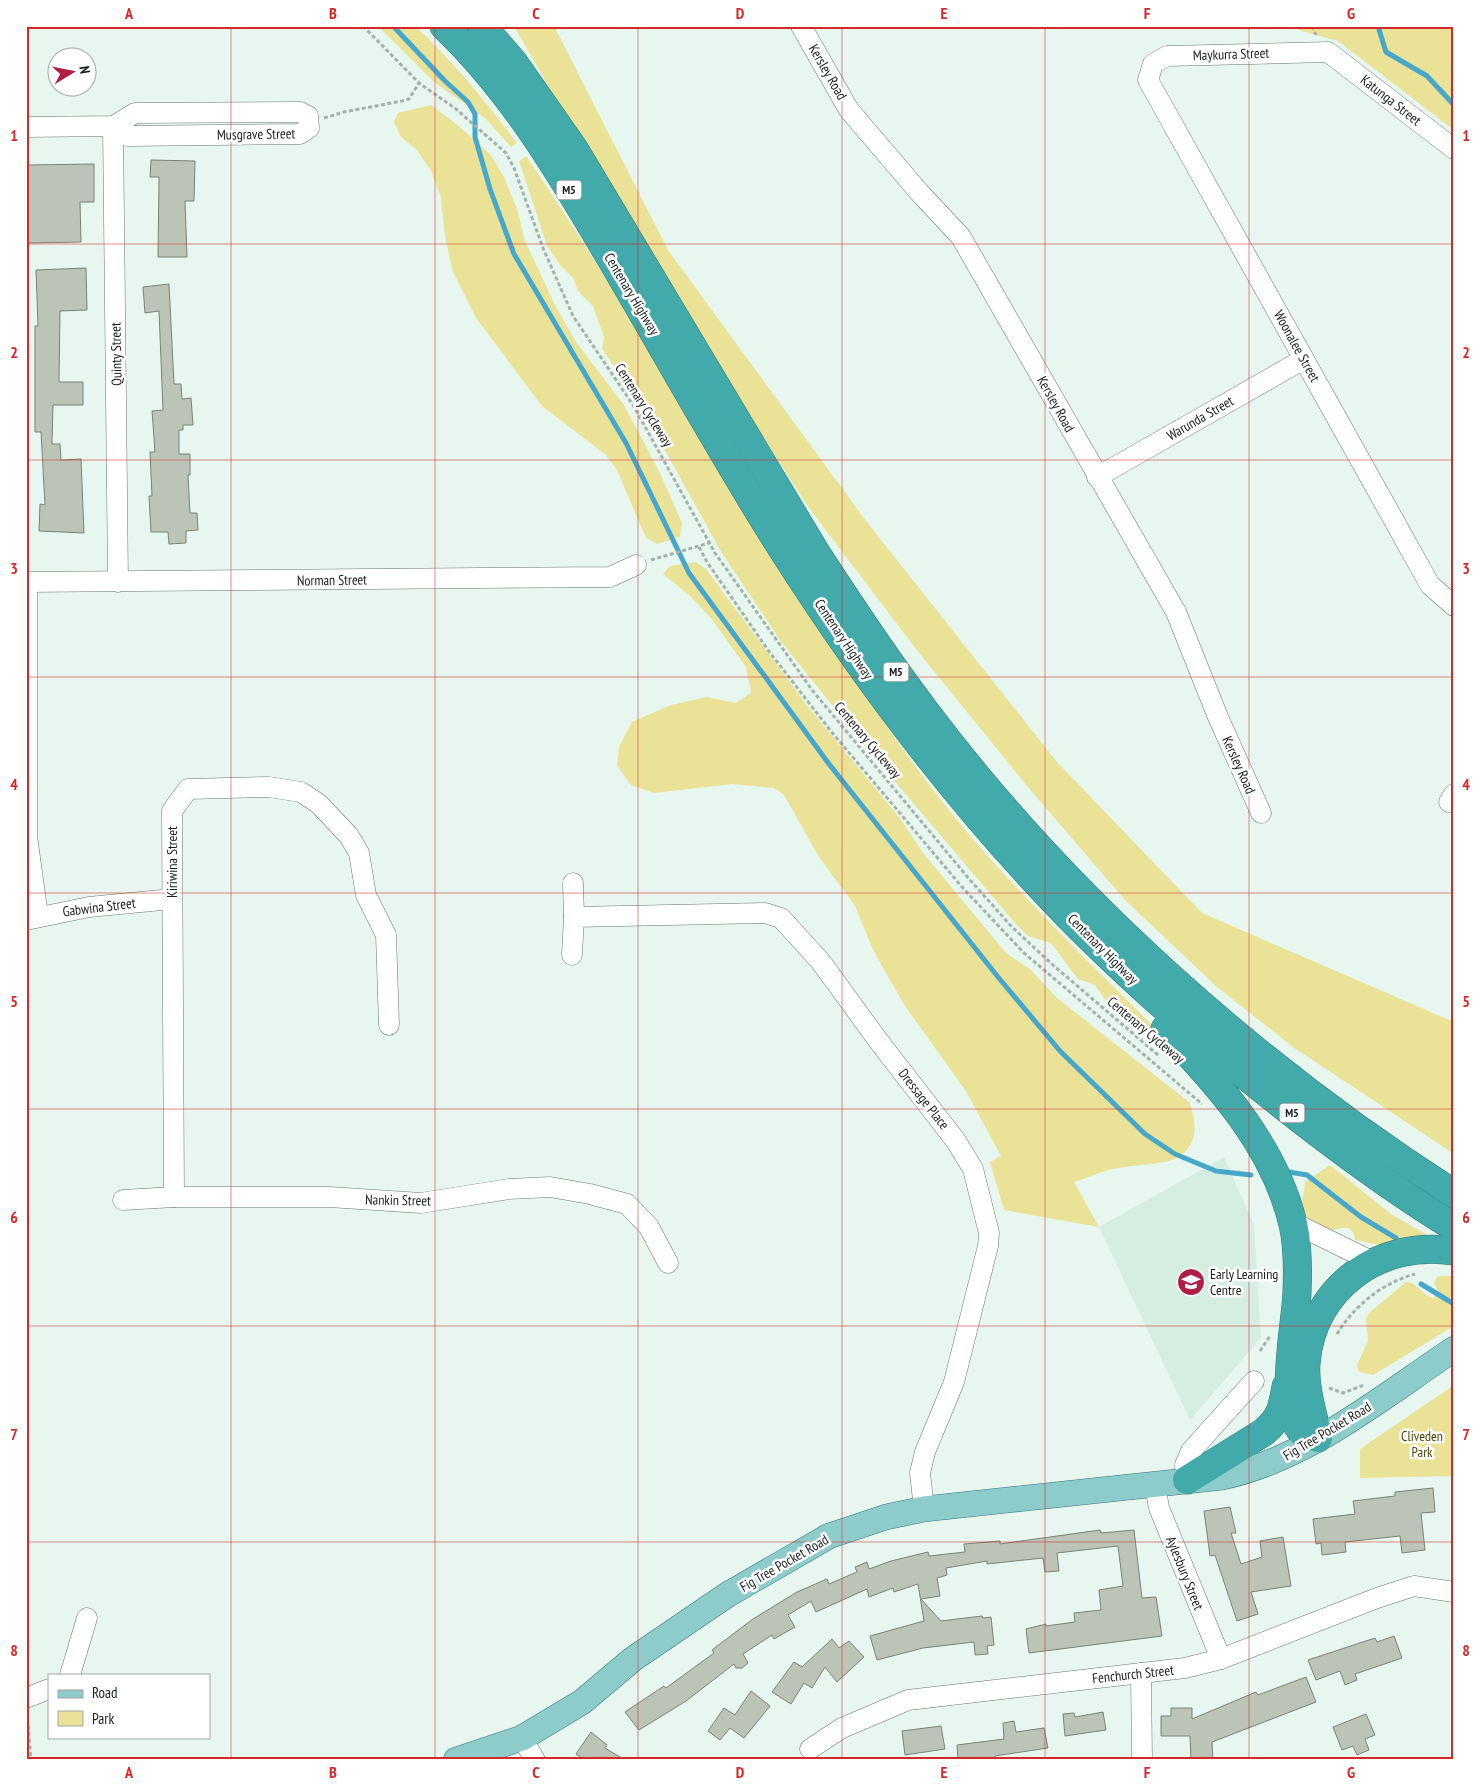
<svg xmlns="http://www.w3.org/2000/svg" width="1480" height="1786" viewBox="0 0 1480 1786" font-family="'PT Sans Narrow',sans-serif">
<style>
.built{fill:#d6ede2}
.green{fill:#eae297}
.lines{fill:none;stroke-linecap:round;stroke-linejoin:round}
.stream{stroke:#47a7cb;stroke-width:5}
.building{fill:#bcc4b8;stroke:#7b8277}
.minor-casing{stroke:#69766f;stroke-width:21}
.major-casing{stroke:#347978;stroke-width:26}
.highway-casing{stroke:#347978;stroke-width:29}
.path{stroke:#a5b2ab;stroke-width:3;stroke-dasharray:4 2.5;stroke-linecap:butt}
.minor{stroke:#fff;stroke-width:20}
.major{stroke:#8ecccc;stroke-width:25}
.highway{stroke:#42aaaa;stroke-width:28}
.grid{fill:none;stroke:#d62828;stroke-width:1;stroke-opacity:0.55}
.labels{text-anchor:middle;stroke-width:5;stroke-linejoin:round;paint-order:stroke}
.shield{fill:#fff;stroke:#5e6260;stroke-width:1}
.shield-label{font-size:12px;font-weight:bold;fill:#191f1c}
.street-label{font-size:14px;fill:#191f1c;stroke:#fff}
.poi-label{font-size:14px;fill:#191f1c;stroke:#fff;text-anchor:start}
.park-label{font-size:14px;fill:#4d4705;stroke:#fff}
.neatline{fill:none;stroke:#d62828;stroke-width:2}
.grid-label{font-size:16px;text-anchor:middle;font-weight:bold;fill:#d62828}
</style>
<rect width="100%" height="100%" fill="#e7f7ef"/>
<!-- built -->
<path class="built" d="M1224,1157l30,68 7,113 -71,82 -91,-193z"/>
<!-- green -->
<g class="green">
<path d="M378,26h37c38,35 71,76 102,117l-6,4 -25,-28 -52,-37z"/>
<path d="M514,26h40l114,224 198,271 191,241 145,151 252,109v132l-161,-107 -76,-60 -92,-87 -98,-114 -111,-137 -107,-141 -173,-268z"/>
<path d="M1295,26h159v104l-116,-89 -40,-11z"/>
<path d="M431,105l29,22 31,28 13,22 13,32 8,32 31,66 20,35 48,63 36,68 22,50 -2,14 -23,7 -11,-6 -29,-68 -11,-15 -64,-49 -66,-88 -23,-46 -8,-35 -4,-40 -10,-26 -15,-22 -15,-12 -7,-15 4,-9z"/>
<path d="M526,156c86,127 163,259 244,388 58,95 117,190 187,276 71,86 153,162 231,241l-4,7 -29,-26 -9,-15 -21,-5 -5,-10 -14,-11 -11,-16 -17,-6 -27,-36 -23,-7 -13,-13 -152,-179 -83,-104 -60,-90 -81,-147 -37,-54 2,-12 -11,-31 -15,-15 -5,-13 -13,-13 -13,-19 -28,-85z"/>
<path d="M696,562l10,7 103,139 90,109 25,37 82,99 24,16 27,29 132,104c11,26 7,54 -25,60 -15,3 -31,3 -46,6 -15,2 -30,10 -44,14l25,45 -95,-17 -14,-48 11,-6 -35,-65 -61,-85 -31,-54 -19,-46 -36,-49 -35,-62 -10,-7 -42,-4 -78,9 -23,-8 -14,-20 2,-18 13,-25 39,-17 36,-8 29,6 15,-10 -5,-26 -35,-49 -22,-23 -26,-21 7,-8z"/>
<path d="M1330,1165l61,49 38,22 -46,10 -28,-6 -1,-7 -6,-5c-6,-1 -9,1 -15,2 -14,1 -30,-11 -31,-25 0,-8 3,-15 3,-23z"/>
<path d="M1438,1276h16v50l-81,49 -14,-3 -2,-7 11,-24 -2,-22 3,-6 37,-31c12,0 16,14 28,16l4,-6 -4,-10z"/>
<path d="M1454,1385v91l-94,2v-29z"/>
</g>
<g class="lines">
<!-- stream -->
<g class="stream">
<path d="M393,26l52,55 23,21 7,12v23l15,52 24,65 112,189 63,130 140,191 169,213 62,74 85,83 30,20 41,17 35,4"/>
<path d="M1378,26l8,26 41,24 27,29"/>
<path d="M1283,1171l24,4 54,42 35,21"/>
<path d="M1421,1284l33,20"/>
</g>
</g>
<!-- building -->
<g class="building">
<path d="M151,160l44,1 -1,40h-9l2,56h-29l1,-80h-9z"/>
<path d="M94,164v38h-14l1,40 -55,1v-78z"/>
<path d="M86,268l1,42 -27,1 -1,71h24v23h-30l-1,39h8l1,16 20,-1 3,74 -45,-2 1,-27 5,1 -4,-73h-6v-106h3l-2,-56z"/>
<path d="M169,284l5,100h7l1,15 9,-1 2,27h-10v5h-4v24h11v21h-2l2,38h7l1,17 -12,1v12l-17,1 -1,-12h-17l-2,-36h3l-2,-44h5l-3,-41 11,-1 -1,-25 -3,-74 -14,2 -2,-26z"/>
<path d="M1433,1488l2,24 -14,1 4,37 -23,3 -2,-17 -55,6 1,10 -24,3 -1,-12 -5,1 -3,-25 42,-5 -2,-13 42,-5v-4z"/>
<path d="M1230,1507l6,26h-5l10,31 21,-7 -2,-16 23,-4 8,49 -40,6 7,22 -21,7 -22,-66 -5,1 -6,-45z"/>
<path d="M1100,1530l1,3 33,-3 8,68 14,-1 6,39 -133,17 -3,-24 20,-5v2l29,-4 -1,-9 27,-3 -2,-20 24,-4 -5,-40 -61,7 2,18 -14,1 -2,-14 -56,6v-3l-41,7 1,7 -10,3 3,18 -19,3 20,22 41,-5 1,2 8,-1 3,28 -7,1 1,8 -13,1 -1,-13 -51,6 -46,12 -7,-24 54,-15 -6,-37 -24,8 -1,-4 -24,9 -2,-8 -51,23 -5,-11 -23,14 7,12 -21,12 -2,-4 -29,19 5,9 -6,5h-6l-2,-4 -48,37 -47,29 -14,-18 39,-26 2,2 48,-35 -2,-3 41,-31 44,-27 30,-13 2,5 28,-12 -2,-5 12,-5 2,7 22,-8 37,-9 1,4 36,-4 -1,-8 36,-3v3z"/>
<path d="M1394,1636l8,22 -47,16 2,6 -12,5 -5,-14 -24,9 -8,-20 67,-22 2,4z"/>
<path d="M832,1639l7,9 10,-7 15,16 -27,25 -12,-15 -13,21 -8,-5 -13,21 -19,-12 22,-30 8,5z"/>
<path d="M1306,1677l10,25 -104,40 1,18h-22l-1,-24h-29v-20h10v-8h21v11l64,-27 2,3z"/>
<path d="M751,1691l19,15 -26,32 -14,-10 -10,12 -12,-9 16,-23 11,7z"/>
<path d="M1103,1712l3,18 -41,6 -2,-22 11,-1 1,4z"/>
<path d="M1366,1714l9,21 -10,4 4,11 -12,5 -4,-9 -11,4 -9,-23z"/>
<path d="M1014,1721l2,11 28,-4 4,20 -53,8v4h-37l-1,-15 47,-6 -1,-16z"/>
<path d="M941,1726l4,23 -40,6 -3,-24z"/>
<path d="M591,1732l16,13 -2,3 20,12h-40l-9,-6z"/>
</g>
<g class="lines">
<!-- minor casing -->
<g class="minor-casing">
<g id="minor">
<path d="M801,26l48,84 70,82 42,45 215,375 42,105 43,96"/>
<path d="M113,126l5,456"/>
<path d="M26,127l88,-1 21,-13 165,-1 8,4 1,12 -9,6 -172,2 -14,-10"/>
<path d="M1454,149l-126,-97 -161,4 -14,8 -5,16 282,505 24,21"/>
<path d="M1097,477l207,-118"/>
<path d="M26,582l584,-5 26,-12"/>
<path d="M27,582v254l11,80"/>
<path d="M1449,802l5,-8"/>
<path d="M573,883l1,34"/>
<path d="M26,920l63,-13 83,-8"/>
<path d="M572,955l2,-38 191,-4 16,5 40,44 59,81 76,98 17,28 16,64 -1,13 -34,136 -29,70 -5,21 4,36"/>
<path d="M174,1197l-2,-386 16,-22 81,-2 32,5 18,12 30,32 10,17 7,42 20,40 3,90"/>
<path d="M123,1200l51,-3h155l92,6 88,-14 41,-2 40,7 37,10 22,23 19,36"/>
<path d="M1292,1222l81,40"/>
<path d="M1187,1480l-2,-15 6,-14 63,-70"/>
<path d="M1155,1484l4,24 62,151"/>
<path d="M1141,1673l1,87"/>
<path d="M70,1675l17,-57"/>
<path d="M26,1698l23,-9"/>
<path d="M522,1738l13,22"/>
<path d="M810,1749l32,-21 66,-28 277,-32 36,-9 156,-61 37,-12 40,6"/>
</g>
</g>
<!-- major casing -->
<g class="major-casing">
<path id="major" d="M456,1760l66,-22 60,-36 51,-43 94,-64 102,-59 57,-19 38,-8 299,-32c86,-19 159,-80 231,-128"/>
</g>
<!-- highway casing -->
<g class="highway-casing">
<g id="highway">
<path d="M444,26c68,65 116,146 163,226 58,98 113,199 174,295 75,118 160,233 256,336 72,78 152,148 235,214 58,46 118,91 182,130"/>
<path d="M482,26l32,37 60,86 242,404c35,54 70,107 109,158 141,188 332,357 529,483"/>
<path d="M1165,1029c53,54 110,118 128,195 5,22 5,45 4,68 -1,34 -20,115 6,141l15,5c-5,-24 -14,-51 -12,-75 6,-76 75,-124 148,-112"/>
<path d="M1187,1480l77,-48c17,-15 18,-23 22,-45"/>
</g>
</g>
<!-- path -->
<g class="path">
<path d="M363,26l56,57 37,26 50,44 8,15 29,80 30,68 60,89 82,148 97,137 158,190 42,47 42,39 104,89"/>
<path d="M1312,26l4,9"/>
<path d="M324,118l20,-6 58,-11 7,-2 10,-16"/>
<path d="M699,547l8,15 61,88 62,80 132,157 62,66 178,151"/>
<path d="M651,560l58,-17"/>
<path d="M1337,1334c17,-28 45,-51 78,-60"/>
<path d="M1260,1351l10,-15"/>
<path d="M1329,1388l14,5 21,-8"/>
<path d="M27,1713l4,47"/>
</g>
<!-- minor -->
<use href="#minor" class="minor"/>
<!-- major -->
<use href="#major" class="major"/>
<!-- highway -->
<use href="#highway" class="highway"/>
</g>
<!-- grid -->
<path class="grid" d="M231,26v1734M435,26v1734M638,26v1734M842,26v1734M1045,26v1734M1249,26v1734M26,244h1428M26,460h1428M26,677h1428M26,893h1428M26,1109h1428M26,1326h1428M26,1542h1428"/>
<!-- icons -->
<defs>
<g id="school-disc" transform="scale(1.4375)"><circle r="9.5" fill="#b01d46" stroke="#fff"/><path d="M0-5L7-2L0 1L-7-2ZM-4 1L0 2.5L4 1V4Q0 6-4 4Z" fill="#fff"/></g>
</defs>
<g fill-rule="evenodd">
<use href="#school-disc" x="1191" y="1282"/>
</g>
<g class="labels">
<!-- shield labels -->
<g class="shield">
<rect x="556.5" y="180.5" width="25" height="19" rx="4"/>
<rect x="883.5" y="662.5" width="25" height="19" rx="4"/>
<rect x="1279.5" y="1103.5" width="25" height="19" rx="4"/>
</g>
<g class="shield-label">
<text x="569" y="194">M5</text>
<text x="896" y="676">M5</text>
<text x="1292" y="1117">M5</text>
</g>
<!-- street labels -->
<g class="street-label">
<text transform="translate(1231 54) rotate(-2)" y="5">Maykurra Street</text>
<text transform="translate(828 72) rotate(60)" y="5">Kersley Road</text>
<text transform="translate(1391 100) rotate(38)" y="5">Katunga Street</text>
<text transform="translate(256 134) rotate(-1)" y="5">Musgrave Street</text>
<text transform="translate(632 294) rotate(59)" y="5">Centenary Highway</text>
<text transform="translate(1297 346) rotate(61)" y="5">Woonalee Street</text>
<text transform="translate(116 354) rotate(-91)" y="5">Quinty Street</text>
<text transform="translate(1056 404) rotate(61)" y="5">Kersley Road</text>
<text transform="translate(644 405) rotate(58)" y="5">Centenary Cycleway</text>
<text transform="translate(1200 418) rotate(-30)" y="5">Warunda Street</text>
<text transform="translate(332 580) rotate(-1)" y="5">Norman Street</text>
<text transform="translate(844 639) rotate(56)" y="5">Centenary Highway</text>
<text transform="translate(868 740) rotate(50)" y="5">Centenary Cycleway</text>
<text transform="translate(1239 765) rotate(66)" y="5">Kersley Road</text>
<text transform="translate(172 862) rotate(-90)" y="5">Kiriwina Street</text>
<text transform="translate(99 907) rotate(-7)" y="5">Gabwina Street</text>
<text transform="translate(1103 949) rotate(45)" y="5">Centenary Highway</text>
<text transform="translate(1146 1030) rotate(40)" y="5">Centenary Cycleway</text>
<text transform="translate(924 1099) rotate(52)" y="5">Dressage Place</text>
<text transform="translate(398 1200) rotate(1)" y="5">Nankin Street</text>
<text transform="translate(1327 1431) rotate(-31)" y="5">Fig Tree Pocket Road</text>
<text transform="translate(784 1563) rotate(-30)" y="5">Fig Tree Pocket Road</text>
<text transform="translate(1185 1573) rotate(68)" y="5">Aylesbury Street</text>
<text transform="translate(1133 1674) rotate(-6)" y="5">Fenchurch Street</text>
</g>
<!-- poi labels -->
<g class="poi-label">
<text x="1210" y="1279">Early Learning<tspan x="1210" dy="16">Centre</tspan></text>
</g>
<!-- park labels -->
<g class="park-label">
<text x="1422" y="1441">Cliveden<tspan x="1422" dy="16">Park</tspan></text>
</g>
</g>
<!-- border -->
<rect width="1480" height="1786" fill="none" stroke="#ffffff" stroke-width="55"/>
<!-- legend -->
<rect x="48" y="1674" width="162" height="65" fill="#ffffff" stroke="#a3a5a4"/>
<rect x="58" y="1690" width="25" height="8" fill="#8ecccc" stroke="#a3a5a4"/>
<text x="92" y="1698" font-size="15" fill="#191f1c">Road</text>
<rect x="58" y="1711" width="25" height="15" fill="#eae297" stroke="#a3a5a4"/>
<text x="92" y="1724" font-size="15" fill="#191f1c">Park</text>
<!-- north arrow -->
<g transform="translate(72 72) rotate(80)"><circle r="24" fill="#ffffff" stroke="#a3a5a4"/>
<path d="M0-4L9 19L0 12L-9 19Z" fill="#b01d46"/>
<text y="-8" font-size="14" font-weight="bold" text-anchor="middle" fill="#191f1c">N</text>
</g>
<rect x="28" y="28" width="1424" height="1730" class="neatline"/>
<g class="grid-label">
<text x="129" y="19">A</text>
<text x="333" y="19">B</text>
<text x="536" y="19">C</text>
<text x="740" y="19">D</text>
<text x="944" y="19">E</text>
<text x="1147" y="19">F</text>
<text x="1351" y="19">G</text>
<text x="14" y="141">1</text>
<text x="1466" y="141">1</text>
<text x="14" y="358">2</text>
<text x="1466" y="358">2</text>
<text x="14" y="574">3</text>
<text x="1466" y="574">3</text>
<text x="14" y="790">4</text>
<text x="1466" y="790">4</text>
<text x="14" y="1007">5</text>
<text x="1466" y="1007">5</text>
<text x="14" y="1223">6</text>
<text x="1466" y="1223">6</text>
<text x="14" y="1440">7</text>
<text x="1466" y="1440">7</text>
<text x="14" y="1656">8</text>
<text x="1466" y="1656">8</text>
<text x="129" y="1778">A</text>
<text x="333" y="1778">B</text>
<text x="536" y="1778">C</text>
<text x="740" y="1778">D</text>
<text x="944" y="1778">E</text>
<text x="1147" y="1778">F</text>
<text x="1351" y="1778">G</text>
</g>
</svg>
